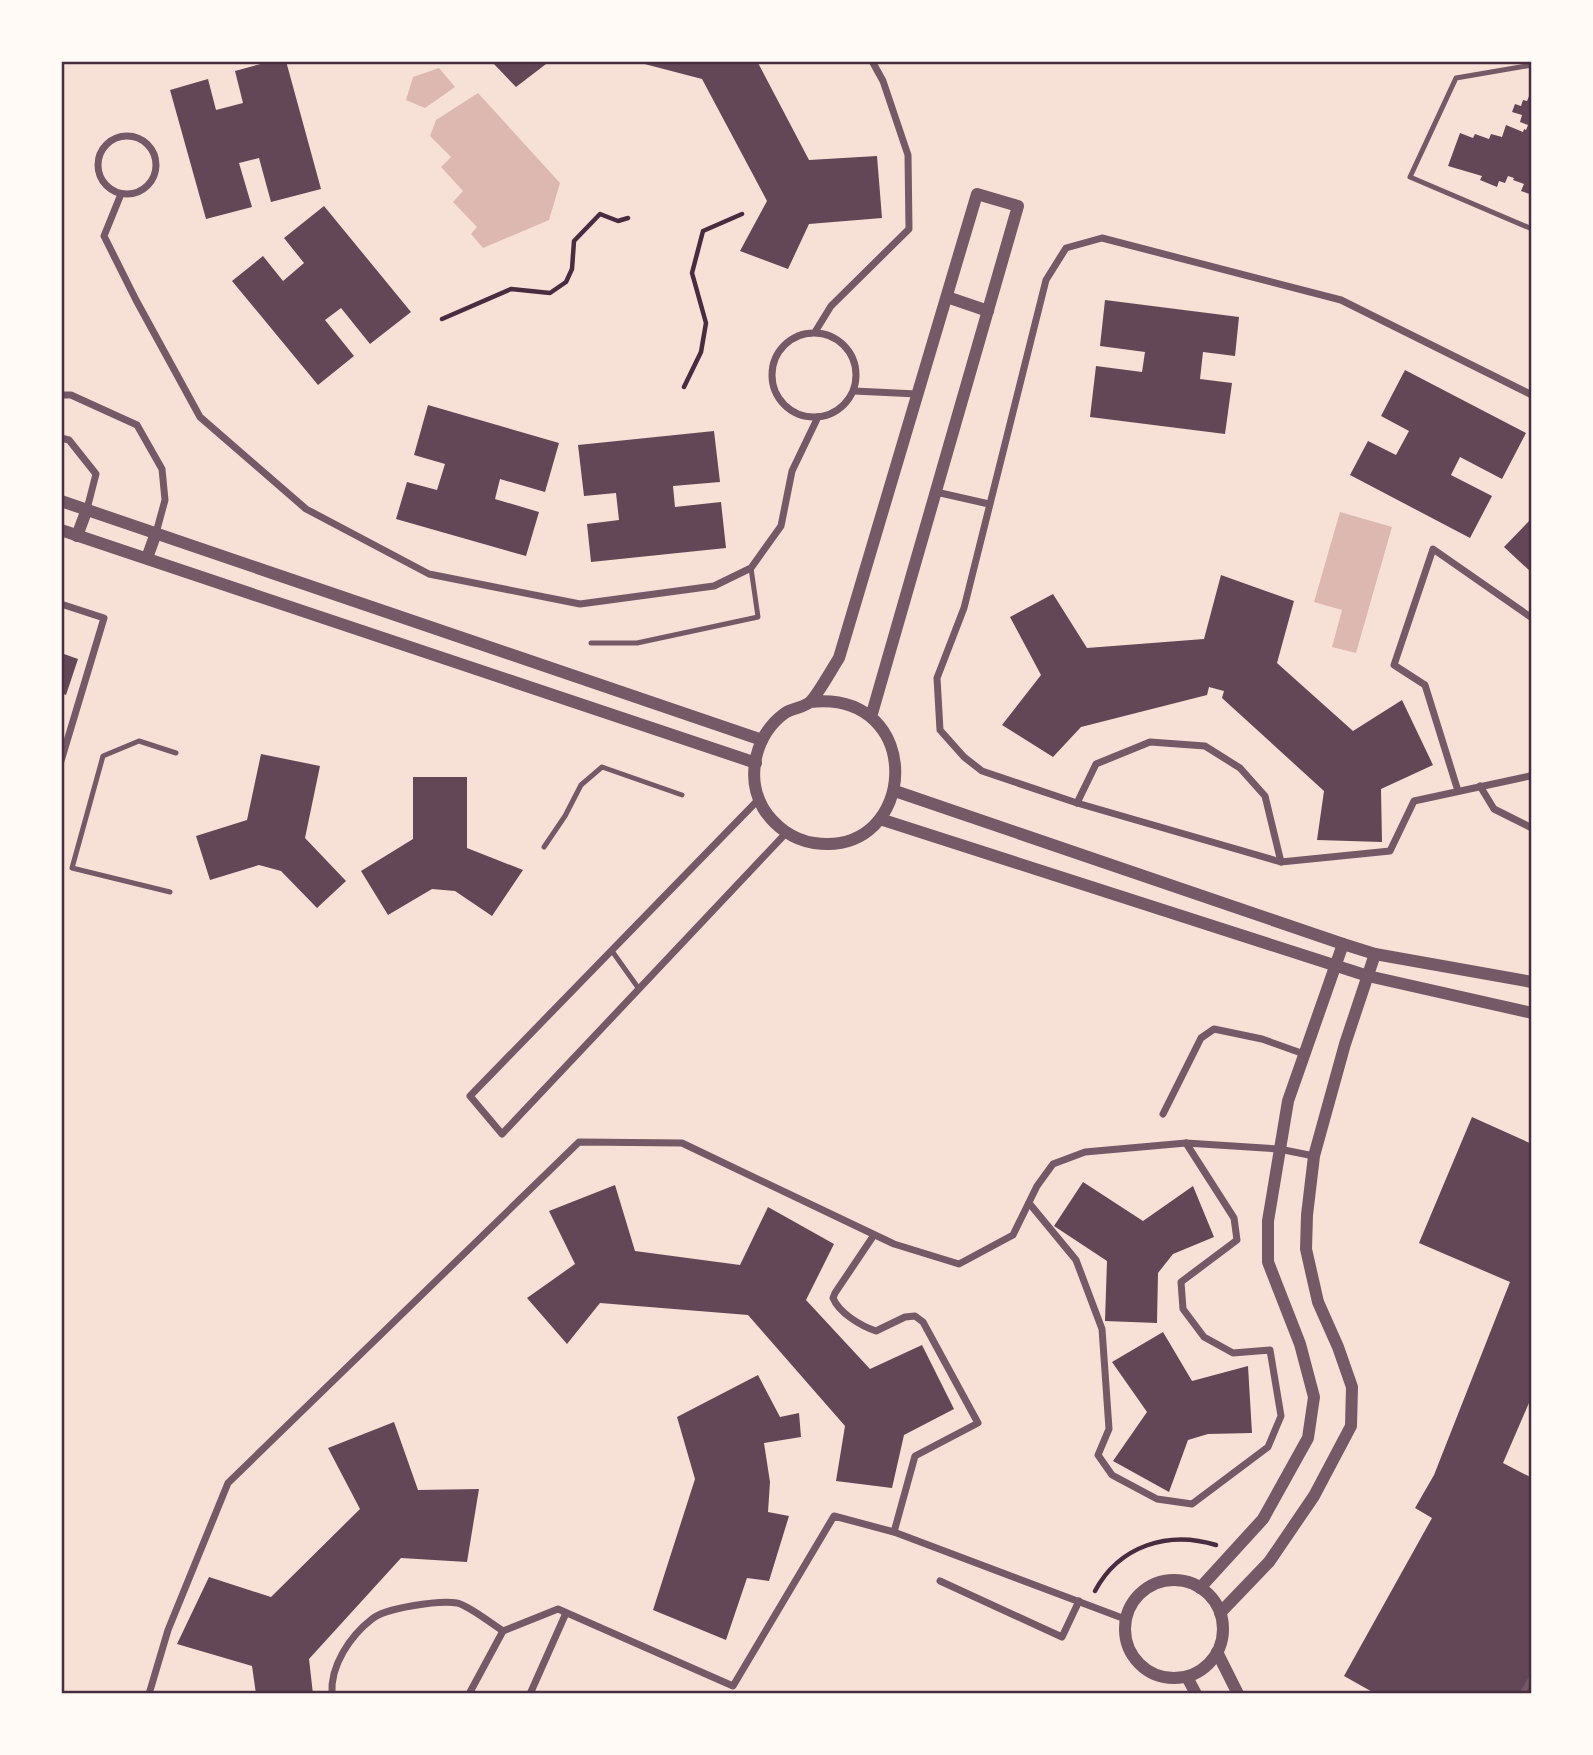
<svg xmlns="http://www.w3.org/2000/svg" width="1593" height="1755" viewBox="0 0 1593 1755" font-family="'Space Grotesk',sans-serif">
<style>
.water{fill:#dcb8b0}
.building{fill:#644757}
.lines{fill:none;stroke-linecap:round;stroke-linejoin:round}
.path{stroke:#4a2c40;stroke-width:4.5}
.service{stroke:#755966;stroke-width:5}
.minor{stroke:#755966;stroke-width:7}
.tertiary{stroke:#755966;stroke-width:12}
.neatline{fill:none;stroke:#4a2c40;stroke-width:2.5}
</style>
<rect width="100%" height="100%" fill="#f7e1d7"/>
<!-- water -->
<g class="water">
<path d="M439,68l16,19 -30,21 -19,-8 7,-23z"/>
<path d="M478,93l82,90 -11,37 -66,28 -12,-14 6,-7 -24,-25 10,-11 -22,-24 10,-10 -21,-21 6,-16z"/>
<path d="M1340,512l52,15 -36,126 -24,-6 10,-37 -28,-8z"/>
</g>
<!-- building -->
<g class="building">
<path d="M272,61h14l35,128 -50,13 -12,-44 -20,5 13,44 -46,12 -36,-129 38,-11 8,31 27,-7 -8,-32z"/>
<path d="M491,61h59l-34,26z"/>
<path d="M633,61h124l52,99 68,-4 5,62 -73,6 -21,45 -48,-18 27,-50 -65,-122z"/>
<path d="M1532,89v106l-11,-4 3,-7 -11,-4 1,-2 -6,-2 -3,7 -6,-2 -2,6 -17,-7 2,-4 -34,-10 12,-33 13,5 2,-4 14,5 2,-5 11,3 4,-12 17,7 1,-3 2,1 2,-5 -8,-3 2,-7 -10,-3 3,-8 6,2 2,-6 4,1z"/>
<path d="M324,206l87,106 -41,32 -29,-36 -16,12 29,36 -36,29 -86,-104 31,-25 20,25 21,-18 -20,-25z"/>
<path d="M1105,300l134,17 -4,39 -32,-4 -3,27 32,4 -7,51 -135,-17 6,-51 46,6 3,-20 -45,-6z"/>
<path d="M1405,370l121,63 -24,46 -42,-22 -9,18 41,21 -22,42 -120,-63 18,-34 28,14 13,-24 -28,-15z"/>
<path d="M428,405l131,38 -14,49 -45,-13 -5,20 44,13 -13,44 -130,-37 11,-37 30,8 8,-26 -31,-9z"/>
<path d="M714,431l6,51 -47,4 2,21 46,-5 5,46 -135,14 -4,-38 32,-4 -3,-27 -32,3 -6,-51z"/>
<path d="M1532,518v55l-28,-26z"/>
<path d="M1221,575l73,26 -17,62 76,68 49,-31 31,65 -52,24 1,53 -65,-2 7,-49 -102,-93 2,-7 -15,-4 -2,8 -126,32 -28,30 -51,-32 39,-50 -31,-58 43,-23 34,54 117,-9z"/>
<path d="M61,653l17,6 -12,36 -5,-2z"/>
<path d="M261,754l59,12 -15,72 41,43 -29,27 -36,-37 -22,-6 -49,15 -14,-44 51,-16z"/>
<path d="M413,777h54v71l56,22 -31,46 -37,-25 -23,-2 -44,26 -27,-44 52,-32z"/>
<path d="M1472,1117l60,27v252l-29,67 29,15v216h-156l-32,-18 88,-158 -17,-10 19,-33 76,-193 -91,-39z"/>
<path d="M1083,1182l60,39 50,-35 21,51 -41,17 -15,19 -1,50 -52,-2 2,-60 -53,-35z"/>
<path d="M615,1185l20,66 105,14 28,-58 66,37 -28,56 64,69 52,-24 32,64 -50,26 -12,53 -56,-7 9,-55 -97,-111 -148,-12 -33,41 -40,-46 48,-34 -26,-53z"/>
<path d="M1163,1332l29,49 56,-15 4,67 -44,1 -20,6 -19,52 -56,-31 34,-49 -35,-50z"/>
<path d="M758,1375l22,42 19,-4 2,24 -37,6 6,39 -2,30 21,4 -20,65 -22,-3 -21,62 -73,-30 42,-131 -18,-62z"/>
<path d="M394,1422l24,68 61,-1 -12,73 -66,-4 -92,101 4,35h-57l-4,-28 -75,-22 32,-67 62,20 89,-88 -32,-61z"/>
</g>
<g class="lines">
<!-- path -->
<g class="path">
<path d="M442,319l69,-30 39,4 16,-11 6,-13 2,-28 26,-27 18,7 10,-3"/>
<path d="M684,387l17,-35 5,-29 -14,-50 11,-42 39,-17"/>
<path d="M1095,1591c24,-45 73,-61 121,-46"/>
</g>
<!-- service -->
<g class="service">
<path d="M1532,65l-76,13 -46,99 122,52"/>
<path d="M591,643h46l121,-26 -7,-49"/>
<path d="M544,847l21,-31 16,-31 21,-18 80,28"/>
<path d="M170,892l-98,-24 31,-112 36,-15 37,12"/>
<path d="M612,951l27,38"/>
<path d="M1522,1694l10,-18"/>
</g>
<!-- minor -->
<g class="minor">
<circle cx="127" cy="165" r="29"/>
<path d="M121,194l-17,42 32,64 64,117 106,92 123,65 151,30 134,-18 37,-18 30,-42 11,-55 26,-54"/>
<path d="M815,332l16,-26 78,-77 -1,-74 -25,-74 -11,-20"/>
<circle cx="814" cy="375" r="42"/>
<path d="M854,391l63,3"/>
<path d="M61,395h10l66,30 25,44 3,31 -9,33"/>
<path d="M1532,395l-191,-95 -239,-62 -36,10 -20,32 -82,328 -27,70 3,52 24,27 18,14 95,32 204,59 109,-11 24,-50 116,-25 2,-2"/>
<path d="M61,438l8,2 27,34 -9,35"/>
<path d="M936,492l53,12"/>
<path d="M61,604l43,14 -43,143"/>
<path d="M1480,786l14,23 38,19"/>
<path d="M1458,791l-33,-106 -31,-20 39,-116 99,69"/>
<path d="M759,799l-289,297 32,38 285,-302"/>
<path d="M1077,803l19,-39 54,-22 55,4 35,22 25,28 16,66"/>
<path d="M1163,1114l38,-76 13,-9 48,10 42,15"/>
<path d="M1029,1203l47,57 26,69 7,100 -11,26 14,20 45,24 35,5 76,-57 13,-31 -11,-66 -37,3 -29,-16 -21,-28 -2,-27 56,-42 -3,-22 -48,-75"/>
<path d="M874,1235l-39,58 -2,5c6,15 28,28 43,33l29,-14 10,-1 8,6 55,101 -63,33 -21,76"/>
<path d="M940,1581l122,56 17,-36"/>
<path d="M149,1694l19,-64 60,-147 351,-341 103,1 212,101 65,20 54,-29 24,-49 16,-22 32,-12 101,-9 93,6 35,7"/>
<path d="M332,1694c-2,-28 18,-58 40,-75 13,-11 67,-19 85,-16 11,2 35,21 46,28"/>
<path d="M469,1694l34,-63 55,-22 175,77 101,-170 60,16 231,87"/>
<path d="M530,1694l36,-81"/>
</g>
<!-- tertiary -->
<g class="tertiary">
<path d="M947,297l41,14"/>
<path d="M61,501l701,239"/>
<path d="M61,530l695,233"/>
<path d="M77,536l10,-27"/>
<path d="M147,558l9,-25"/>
<path d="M810,702c117,-13 109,156 4,141 -21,-3 -40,-17 -51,-35 -18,-32 -7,-74 22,-95 7,-5 18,-5 25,-11 7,-6 23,-35 29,-44l138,-464 41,12 -147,511"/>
<path d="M895,791l448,153 32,10 157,28"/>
<path d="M880,819l488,157 164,37"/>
<circle cx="1174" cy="1629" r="49"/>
<path d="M1200,1588l63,-69 45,-81 6,-41 -14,-53 -32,-82v-41l20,-120 55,-157"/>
<path d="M1220,1613l49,-51 45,-66 37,-70 1,-39 -14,-40 -20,-45 -12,-53 1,-34 7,-59 31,-112 30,-90"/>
<path d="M1217,1652l21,42"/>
<path d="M1187,1677l9,17"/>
</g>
</g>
<!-- border -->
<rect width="1593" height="1755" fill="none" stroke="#fffaf5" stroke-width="126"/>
<rect x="63" y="63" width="1467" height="1629" class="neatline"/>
</svg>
